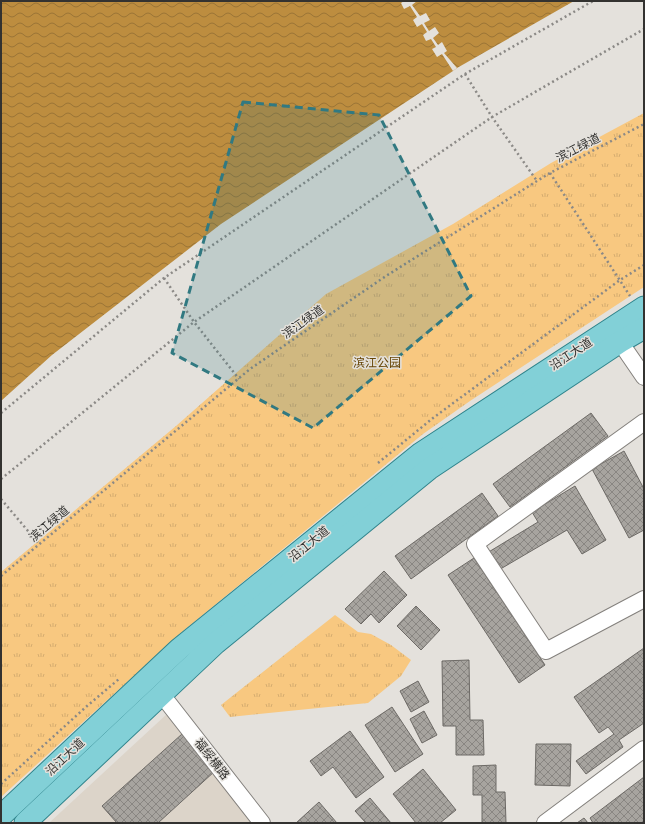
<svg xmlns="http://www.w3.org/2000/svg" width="645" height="824" viewBox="0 0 645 824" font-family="'Archivo Narrow','Noto Sans SC',sans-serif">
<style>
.built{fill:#dcd4c9}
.grass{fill:url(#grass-tufts)}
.water{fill:url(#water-waves)}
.pier{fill:#e4e1dc}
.building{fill:url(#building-cross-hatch);stroke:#6d6a66}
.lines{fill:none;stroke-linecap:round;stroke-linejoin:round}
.minor-casing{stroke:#84817d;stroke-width:18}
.major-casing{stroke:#30848c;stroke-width:23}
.path{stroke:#8b8986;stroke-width:2.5;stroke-dasharray:2 3;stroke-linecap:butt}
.minor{stroke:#fff;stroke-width:16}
.major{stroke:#82d0d7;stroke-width:21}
.marked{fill:#317981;fill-opacity:0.2;stroke:#317981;stroke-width:3;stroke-dasharray:8 5;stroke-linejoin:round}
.labels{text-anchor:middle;stroke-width:3;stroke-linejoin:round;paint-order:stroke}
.street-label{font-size:12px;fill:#333230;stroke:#e4e1dc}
.park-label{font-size:12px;fill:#664506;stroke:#e4e1dc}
</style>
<defs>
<pattern id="grass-tufts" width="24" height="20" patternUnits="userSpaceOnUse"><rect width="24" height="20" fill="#f8c880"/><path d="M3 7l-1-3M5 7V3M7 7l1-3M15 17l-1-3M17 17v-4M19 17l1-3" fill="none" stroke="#d5ac6f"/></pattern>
<pattern id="water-waves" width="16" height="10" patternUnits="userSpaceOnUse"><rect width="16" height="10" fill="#bd8d3f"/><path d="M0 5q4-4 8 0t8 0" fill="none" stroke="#9a7435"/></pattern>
<pattern id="building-cross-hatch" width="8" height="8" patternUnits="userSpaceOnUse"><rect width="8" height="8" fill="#a7a49f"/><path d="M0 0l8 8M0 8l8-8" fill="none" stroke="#898682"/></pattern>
</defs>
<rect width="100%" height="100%" fill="#e4e1dc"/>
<!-- built -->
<path class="built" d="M167,714l87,109h-205z"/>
<!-- grass -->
<g class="grass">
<path d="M644,113v174l-174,114 -47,33 -241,198 -181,165v-225l175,-146 150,-132 127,-70 98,-61z"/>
<path d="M335,615l23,17 13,2 20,11 20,15 -10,16 -33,27 -138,14 -9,-12z"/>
</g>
<!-- water -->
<path class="water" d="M1,1h573l-117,67 -4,3 -232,153 -169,131 -51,46z"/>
<!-- pier -->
<path class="pier" d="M404,1h13l-5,4 8,11 6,-3 4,7 -6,3 5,8 6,-4 4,6 -6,5 5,7 4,-3 5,9 -3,2 13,15 -4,3 -11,-17 -5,3 -5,-8 4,-2 -5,-8 -5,2 -3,-6 4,-3 -5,-8 -5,3 -4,-7 4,-3 -7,-11 -6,3 -3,-6z"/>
<!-- building -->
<g class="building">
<path d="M591,413l17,23 -98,71 -17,-23z"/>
<path d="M624,451l20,38v41l-15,8 -37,-69z"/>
<path d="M575,486l31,54 -24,14 -15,-24 -70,41 -10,-18 51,-31 -6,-10z"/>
<path d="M482,493l16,23 -87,63 -16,-23z"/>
<path d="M474,558l71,107 -26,18 -71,-108z"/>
<path d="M384,571l23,24 -28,28 -8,-9 -10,10 -16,-15z"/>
<path d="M416,606l24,24 -19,20 -24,-24z"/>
<path d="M644,648v75l-25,17 4,7 -37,27 -10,-13 38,-27 -6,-7 -9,6 -25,-36z"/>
<path d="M469,660l1,60h13l1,35h-28v-29h-13l-1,-65z"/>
<path d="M418,681l11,21 -18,10 -11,-21z"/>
<path d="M392,707l31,47 -28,18 -30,-47z"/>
<path d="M424,711l13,24 -15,8 -12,-24z"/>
<path d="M350,731l34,46 -28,21 -23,-31 -12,9 -11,-15z"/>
<path d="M182,734l33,37 -57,52h-41l-15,-17z"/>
<path d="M536,744h35l-1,42 -35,-1z"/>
<path d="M496,765v27h9l1,31h-24v-28h-9v-29z"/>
<path d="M423,769l33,41 -16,13h-24l-23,-29z"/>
<path d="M644,777v45l-1,1h-50l-3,-5z"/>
<path d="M370,798l21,25h-25l-11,-12z"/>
<path d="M319,802l18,21h-41z"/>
<path d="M584,818l4,5h-11z"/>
</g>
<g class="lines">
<!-- minor casing -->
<g class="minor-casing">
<g id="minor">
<path d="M620,342l24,35"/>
<path d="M644,422l-169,122 71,107 98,-52"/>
<path d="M162,695l100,128"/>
<path d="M545,823l99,-74"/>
</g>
</g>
<!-- major casing -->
<g class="major-casing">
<g id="major">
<path d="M1,816l178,-167 242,-196 223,-146"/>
<path d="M25,823l191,-180 213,-174 191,-127 24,-14"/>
</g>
</g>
<!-- path -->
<g class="path">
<path d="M465,74l27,43 45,64"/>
<path d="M550,173l80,123"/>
<path d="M164,278l30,44 45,57"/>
<path d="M1,413l163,-135 301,-204 128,-73"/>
<path d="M378,463l55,-45 187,-138 24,-15"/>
<path d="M1,479l193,-157 298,-205 152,-88"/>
<path d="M1,499l38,45"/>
<path d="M1,576l249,-207 136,-93 151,-95 13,-8 94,-49"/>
<path d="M1,784l86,-78 32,-27"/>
</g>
<!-- minor -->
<use href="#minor" class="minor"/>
<!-- major -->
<use href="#major" class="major"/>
</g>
<!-- marked area -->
<path class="marked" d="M243,102l136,13 92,181 -158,132 -141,-75z"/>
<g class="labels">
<!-- street labels -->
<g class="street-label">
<text transform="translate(578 148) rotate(-27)" y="4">滨江绿道</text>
<text transform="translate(303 322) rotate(-35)" y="4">滨江绿道</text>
<text transform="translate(571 354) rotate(-33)" y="4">沿江大道</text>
<text transform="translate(49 524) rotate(-40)" y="4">滨江绿道</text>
<text transform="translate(309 544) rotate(-39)" y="4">沿江大道</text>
<text transform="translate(65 757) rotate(-43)" y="4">沿江大道</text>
<text transform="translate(212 759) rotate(52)" y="4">福绥横路</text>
</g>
<!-- park labels -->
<g class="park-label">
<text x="377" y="367">滨江公园</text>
</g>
</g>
<!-- border -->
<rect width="645" height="824" fill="none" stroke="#333230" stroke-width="4"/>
</svg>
